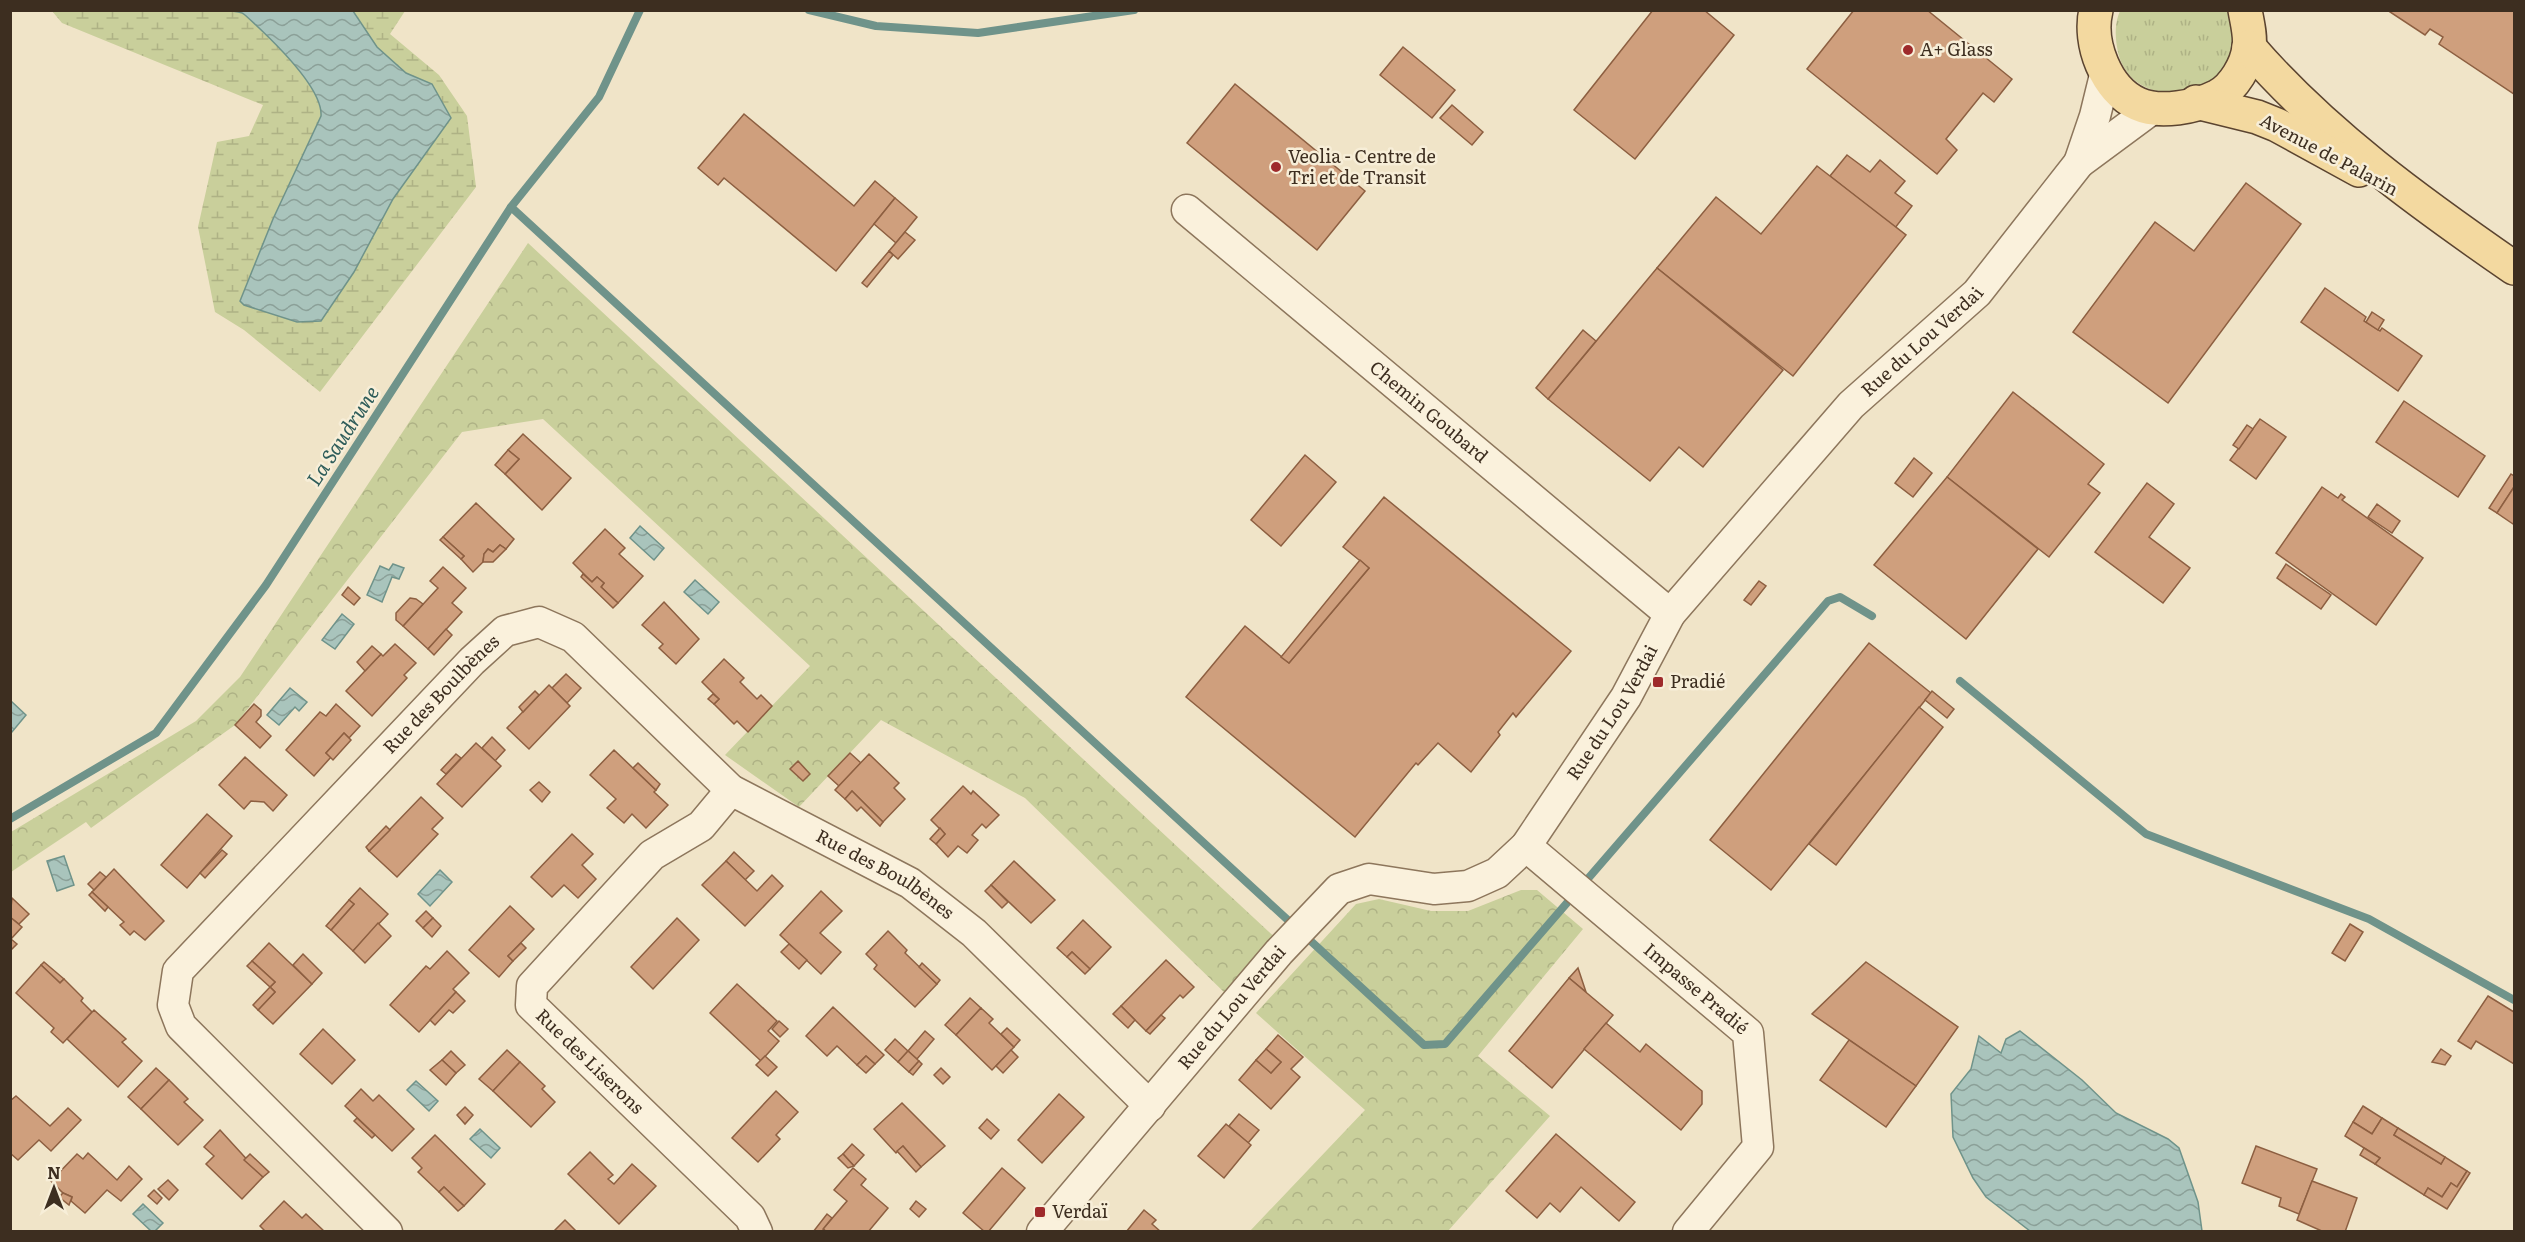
<svg xmlns="http://www.w3.org/2000/svg" width="2525" height="1242" viewBox="0 0 2525 1242" font-family="Literata,serif">
<style>
.grass{fill:url(#grass-tufts)}
.wetland{fill:url(#wetland-marsh)}
.park{fill:url(#park-crowns)}
.water{fill:url(#water-waves);stroke:#6f938a;stroke-width:1.5}
.lines{fill:none;stroke-linecap:round;stroke-linejoin:round}
.stream{stroke:#6f938a;stroke-width:8}
.building{fill:#cf9f7d;stroke:#8d5f41;stroke-width:1.5}
.minor-casing{stroke:#8d765c;stroke-width:33}
.major-casing{stroke:#5b4430;stroke-width:36}
.minor{stroke:#faf1dc;stroke-width:30}
.major{stroke:#f3d9a0;stroke-width:33}
.poi-dot{fill:#9e2a2b;stroke:#f7eed8;stroke-width:2}
.labels{text-anchor:middle;stroke-width:5;stroke-linejoin:round;paint-order:stroke}
.poi-label{font-size:18px;fill:#3d2e20;stroke:#f7eed8;text-anchor:start}
.street-label{font-size:18px;fill:#3d2e20;stroke:#f7eed8}
.water-label{font-size:20px;font-style:italic;fill:#2f5d5a;stroke:#f7eed8}
</style>
<defs>
<pattern id="grass-tufts" width="24" height="20" patternUnits="userSpaceOnUse" patternTransform="scale(1.5)"><rect width="24" height="20" fill="#c9cf9b"/><path d="M3 7l-1-3M5 7V3M7 7l1-3M15 17l-1-3M17 17v-4M19 17l1-3" fill="none" stroke="#aeb285"/></pattern>
<pattern id="wetland-marsh" width="20" height="14" patternUnits="userSpaceOnUse" patternTransform="scale(1.5)"><rect width="20" height="14" fill="#c9cf9b"/><path d="M1 5h8M5 5V1M11 12h8M15 12V8" fill="none" stroke="#aeb285"/></pattern>
<pattern id="park-crowns" width="20" height="18" patternUnits="userSpaceOnUse" patternTransform="scale(1.5)"><rect width="20" height="18" fill="#c9cf9b"/><path d="M2 6a3 3 0 1 1 6 0M12 15a3 3 0 1 1 6 0" fill="none" stroke="#aeb285"/></pattern>
<pattern id="water-waves" width="16" height="10" patternUnits="userSpaceOnUse" patternTransform="scale(1.5)"><rect width="16" height="10" fill="#a9c4bc"/><path d="M0 5q4-4 8 0t8 0" fill="none" stroke="#8ba098"/></pattern>
</defs>
<rect width="100%" height="100%" fill="#f0e4c8"/>
<!-- grass -->
<path class="grass" d="M2120,11h109c28,89 -101,112 -112,36 -2,-13 -2,-25 3,-36z"/>
<!-- wetland -->
<path class="wetland" d="M52,11h353l-15,23 49,41 28,41 9,71 -156,205 -76,-62 -29,-18 -17,-85 19,-85 32,-6 14,-31 -201,-82z"/>
<!-- park -->
<g class="park">
<path d="M528,243l753,700 -51,55 -205,-200 -144,-78 -82,87 -74,-52 85,-89 -267,-247 -81,13 -227,293 -144,103 -5,-6 -75,50v-40l185,-111 44,-44z"/>
<path d="M1521,890h16l46,39 -105,127 72,60 -102,115h-198l115,-121 -109,-97 100,-109 23,-5 52,12h37z"/>
</g>
<!-- water -->
<g class="water">
<path d="M227,11h126l24,36 29,26 26,11 19,34 -58,81 -39,73 -33,49 -24,1 -53,-17 -4,-4 33,-82 48,-103c2,-29 -55,-82 -76,-101 -4,-4 -12,-4 -18,-4z"/>
<path d="M640,526l24,22 -10,12 -24,-22z"/>
<path d="M393,564l11,4 -5,11 -7,-2 -10,25 -15,-7 13,-29 9,4z"/>
<path d="M695,580l24,22 -11,12 -24,-22z"/>
<path d="M342,614l12,10 -19,25 -13,-9z"/>
<path d="M290,688l17,14 -8,9 -4,-4 -16,18 -12,-10z"/>
<path d="M11,701l15,14 -14,17 -1,-2z"/>
<path d="M64,856l10,29 -17,6 -10,-30z"/>
<path d="M440,870l12,12 -22,24 -12,-12z"/>
<path d="M2020,1031l62,49 34,33 52,26 11,9 19,54 4,29h-172l-44,-34 -13,-19 -20,-41 -2,-43 20,-25 8,-33 22,17 5,-14z"/>
<path d="M416,1081l22,20 -9,10 -22,-21z"/>
<path d="M480,1129l20,19 -9,10 -21,-19z"/>
<path d="M143,1204l20,19 -8,8h-4l-18,-17z"/>
</g>
<g class="lines">
<!-- stream -->
<g class="stream">
<path d="M809,10l67,16 102,7 156,-23"/>
<path d="M511,207l913,838 21,-1 383,-443 12,-4 32,19"/>
<path d="M1960,681l186,153 223,85 145,81"/>
<path d="M10,819l146,-86 110,-148 245,-378 88,-110 41,-87"/>
</g>
</g>
<!-- building -->
<g class="building">
<path d="M1653,10h51l30,25 -99,124 -61,-49z"/>
<path d="M1854,10h73l85,69 -18,23 -11,-9 -37,46 11,11 -20,24 -130,-105z"/>
<path d="M2387,10h127v84l-75,-50 4,-7 -13,-8 -5,6z"/>
<path d="M1403,47l52,43 -23,28 -52,-43z"/>
<path d="M1235,84l130,107 -48,59 -130,-107z"/>
<path d="M1452,105l31,27 -11,13 -32,-27z"/>
<path d="M744,114l110,92 21,-25 20,17 -59,73 -112,-93 -6,7 -20,-17z"/>
<path d="M1847,155l23,17 10,-12 25,21 -10,12 17,13 -17,22 -65,-52z"/>
<path d="M1817,166l89,69 -113,141 -136,-108 59,-71 45,37z"/>
<path d="M2246,183l55,41 -133,179 -95,-71 82,-110 39,29z"/>
<path d="M895,198l22,19 -21,26 -22,-19z"/>
<path d="M905,232l10,8 -17,19 -9,-8z"/>
<path d="M889,251l4,4 -26,32 -5,-4z"/>
<path d="M1657,268l126,102 -80,97 -24,-20 -29,34 -102,-82z"/>
<path d="M2325,288l41,29 -2,4 16,10 2,-3 40,28 -24,35 -97,-69z"/>
<path d="M2372,312l12,8 -6,10 -12,-8z"/>
<path d="M1583,330l13,11 -48,58 -12,-11z"/>
<path d="M2013,392l91,72 -16,20 12,9 -51,64 -102,-80z"/>
<path d="M2404,401l81,55 -27,41 -82,-55z"/>
<path d="M2260,419l26,18 -30,42 -26,-19z"/>
<path d="M2247,425l6,4 -14,20 -6,-4z"/>
<path d="M523,434l48,44 -29,32 -37,-36 14,-15 -11,-9z"/>
<path d="M508,450l11,9 -14,15 -10,-9z"/>
<path d="M1305,455l31,27 -55,64 -30,-26z"/>
<path d="M1914,458l18,15 -19,24 -18,-14z"/>
<path d="M2511,474l3,2v11l-17,26 -8,-5z"/>
<path d="M1947,477l91,72 -72,90 -92,-74z"/>
<path d="M2147,483l27,21 -25,33 41,31 -27,35 -68,-51z"/>
<path d="M2322,487l16,11 3,-4 4,3 -3,3 81,58 -47,67 -100,-72z"/>
<path d="M2514,487v35l-1,2 -16,-11z"/>
<path d="M1384,497l187,154 -55,66 -3,-4 -15,19 2,3 -29,37 -33,-29 -20,22 -2,-2 -61,74 -169,-140 59,-71 44,37 80,-95 -26,-21z"/>
<path d="M476,503l38,36 -8,10 -6,-4 -7,7 -5,-3 -4,5 -1,8 -10,10 -12,-13 3,-3 -21,-19z"/>
<path d="M2377,504l23,17 -8,12 -24,-16z"/>
<path d="M605,529l20,19 -6,6 24,22 -25,27 -17,-16 3,-4 -7,-6 -5,5 -19,-19z"/>
<path d="M443,537l21,19 -3,3 -21,-19z"/>
<path d="M500,545l6,4 -13,13h-10l1,-8 4,-5 5,3z"/>
<path d="M1360,560l9,8 -80,95 -8,-6z"/>
<path d="M2286,564l45,31 -10,14 -44,-31z"/>
<path d="M443,567l23,21 -14,15 10,9 -34,37 -25,-23 35,-38 -8,-7z"/>
<path d="M583,574l9,8 5,-5 7,6 -3,4 17,16 -5,5 -32,-31z"/>
<path d="M1759,581l7,5 -15,19 -7,-5z"/>
<path d="M348,587l12,11 -6,7 -12,-10z"/>
<path d="M410,598l6,1 7,5 -20,22 -7,-6v-7z"/>
<path d="M664,602l35,37 -23,25 -17,-16 4,-4 -21,-19z"/>
<path d="M446,629l6,6 -18,20 -6,-6z"/>
<path d="M1869,643l62,50 -160,197 -61,-50z"/>
<path d="M395,644l21,19 -12,12 3,3 -35,38 -26,-25 35,-37 2,2z"/>
<path d="M372,646l9,8 -16,17 -8,-9z"/>
<path d="M724,659l20,19 -4,4 17,17 4,-4 11,11 -24,26 -11,-11 -3,3 -20,-20 5,-5 -17,-17z"/>
<path d="M566,674l15,14 -14,15 -15,-15z"/>
<path d="M549,685l21,21 -41,43 -22,-21z"/>
<path d="M535,691l4,4 -16,17 -4,-5z"/>
<path d="M1932,691l22,18 -7,9 -22,-18z"/>
<path d="M713,694l6,5 -5,5 -6,-5z"/>
<path d="M254,704l7,6v6l-5,6 15,14 -11,12 -25,-23z"/>
<path d="M336,704l24,22 -11,12 -5,-5 -18,20 5,4 -17,19 -28,-26 34,-38 6,4z"/>
<path d="M1919,707l24,20 -107,138 -27,-21z"/>
<path d="M344,733l7,7 -18,20 -7,-7z"/>
<path d="M492,737l13,13 -10,11 -13,-13z"/>
<path d="M476,743l25,23 -39,41 -25,-23z"/>
<path d="M614,750l42,40 -2,2 14,13 -22,23 -14,-14 -8,9 -17,-15 9,-9 -26,-24z"/>
<path d="M850,753l11,10 -22,23 -11,-10z"/>
<path d="M456,754l5,4 -15,16 -5,-4z"/>
<path d="M869,754l30,29 -5,5 11,11 -22,23 -31,-31 -7,8 -10,-9z"/>
<path d="M245,757l42,38 -14,16 -9,-9 -13,-1 -7,8 -25,-24z"/>
<path d="M798,761l12,13 -7,7 -13,-12z"/>
<path d="M638,763l22,21 -4,6 -23,-22z"/>
<path d="M539,782l11,10 -8,10 -12,-12z"/>
<path d="M963,786l8,8 2,-3 26,24 -13,13 -4,-4 -10,11 6,5 -11,13 -9,-7 -10,11 -12,-13 9,-10 -14,-14z"/>
<path d="M852,791l31,31 -3,4 -19,-19 -4,4 -12,-12z"/>
<path d="M421,797l22,21 -11,11 6,5 -41,43 -28,-26z"/>
<path d="M207,814l25,22 -45,52 -26,-23z"/>
<path d="M386,826l4,4 -21,21 -3,-4z"/>
<path d="M940,828l5,6 -9,10 -6,-5z"/>
<path d="M572,834l21,20 -11,11 14,14 -18,19 -14,-13 -12,12 -21,-20z"/>
<path d="M222,850l5,4 -22,24 -5,-5z"/>
<path d="M734,852l20,19 -9,9 -19,-19z"/>
<path d="M726,861l31,30 15,-16 11,11 -38,40 -43,-41z"/>
<path d="M1014,861l41,39 -24,23 -40,-38z"/>
<path d="M114,869l50,52 -19,19 -11,-9 -4,4 -10,-10 4,-3 -32,-30z"/>
<path d="M100,872l6,5 -12,13 -6,-6z"/>
<path d="M991,885l17,17 -6,6 -17,-17z"/>
<path d="M360,888l28,26 -35,37 -22,-21 23,-26 -5,-4z"/>
<path d="M821,891l21,20 -22,22 21,19 -20,22 -41,-39z"/>
<path d="M92,892l16,15 -3,4 -16,-16z"/>
<path d="M12,898l17,16 -10,10 -9,-7z"/>
<path d="M349,900l5,4 -23,26 -5,-4z"/>
<path d="M510,906l24,23 -26,27 5,5 -14,16 -30,-27z"/>
<path d="M426,911l7,7 -10,10 -7,-7z"/>
<path d="M10,917l12,10 -11,12 6,5 -7,7z"/>
<path d="M433,918l8,8 -9,11 -9,-9z"/>
<path d="M677,918l22,22 -46,49 -22,-22z"/>
<path d="M1083,920l28,27 -21,22 -18,-17 -5,5 -10,-9z"/>
<path d="M378,923l13,13 -26,27 -12,-12z"/>
<path d="M2350,924l13,8 -18,29 -13,-8z"/>
<path d="M888,931l19,19 -2,3 32,31 -22,23 -41,-38 3,-4 -11,-11z"/>
<path d="M269,943l43,41 -39,40 -15,-14 17,-18 -5,-5 5,-5 -23,-21z"/>
<path d="M521,943l5,5 -13,13 -5,-5z"/>
<path d="M789,944l18,16 -8,9 -18,-17z"/>
<path d="M447,951l22,22 -16,16 3,3 -37,40 -29,-27 36,-39 4,3z"/>
<path d="M1072,952l18,17 -5,5 -18,-17z"/>
<path d="M303,954l19,19 -10,11 -19,-19z"/>
<path d="M1166,960l28,27 -11,11 -3,-3 -34,36 -25,-25z"/>
<path d="M252,961l23,21 -5,5 -23,-21z"/>
<path d="M44,962l20,17 -4,4 -19,-18z"/>
<path d="M1866,962l92,65 -42,59 -104,-72z"/>
<path d="M922,963l18,17 -3,4 -18,-17z"/>
<path d="M41,965l19,18 4,-4 19,19 -2,3 11,11 -29,31 -12,-11 3,-4 -38,-35z"/>
<path d="M1578,968l8,24 -17,-14z"/>
<path d="M1569,978l44,37 -61,73 -43,-37z"/>
<path d="M737,984l40,37 -9,10 11,10 -18,20 -51,-48z"/>
<path d="M270,987l5,5 -17,18 -5,-5z"/>
<path d="M456,992l9,9 -12,12 -4,-3 -14,15 -5,-5z"/>
<path d="M2488,996l26,16v52l-38,-23 -5,8 -13,-8z"/>
<path d="M970,998l11,10 -25,27 -11,-10z"/>
<path d="M1121,1006l14,14 -7,8 -15,-14z"/>
<path d="M833,1007l51,48 -9,9 -9,-8 -9,9 -20,-19 -10,10 -21,-20z"/>
<path d="M981,1008l12,11 -4,4 25,24 -22,23 -36,-35z"/>
<path d="M94,1010l32,29 -4,3 20,19 -24,26 -51,-48z"/>
<path d="M1161,1015l4,3 -15,16 -4,-3z"/>
<path d="M779,1021l9,8 -8,8 -8,-8z"/>
<path d="M1606,1023l34,29 6,-8 56,47v13l-21,26 -97,-81z"/>
<path d="M1007,1028l13,12 -6,7 -13,-13z"/>
<path d="M323,1029l32,31 -23,24 -32,-30z"/>
<path d="M925,1031l9,8 -17,20 -9,-8z"/>
<path d="M1278,1035l25,22 -12,12 9,8 -29,32 -32,-29 17,-20 15,13 10,-11 -15,-13z"/>
<path d="M895,1039l13,12 -10,11 -13,-12z"/>
<path d="M1849,1040l67,46 -30,41 -66,-47z"/>
<path d="M1266,1049l15,13 -10,11 -15,-13z"/>
<path d="M2441,1049l10,7 -6,9 -13,-3z"/>
<path d="M507,1050l13,12 -27,29 -14,-12z"/>
<path d="M1011,1050l7,7 -15,16 -7,-7z"/>
<path d="M451,1051l14,14 -9,8 -14,-13z"/>
<path d="M908,1051l11,10 -10,11 -11,-10z"/>
<path d="M765,1056l12,11 -9,9 -12,-11z"/>
<path d="M866,1056l9,8 -9,9 -9,-8z"/>
<path d="M442,1060l14,13 -10,12 -16,-15z"/>
<path d="M919,1061l3,3 -9,11 -4,-3z"/>
<path d="M520,1062l25,24 -3,3 13,13 -24,25 -38,-36z"/>
<path d="M156,1068l13,12 -28,29 -13,-12z"/>
<path d="M941,1068l9,9 -7,7 -9,-9z"/>
<path d="M169,1080l19,19 -4,3 19,18 -25,25 -37,-36z"/>
<path d="M361,1089l12,12 6,-6 35,34 -22,22 -47,-45z"/>
<path d="M776,1091l22,21 -22,23 4,4 -22,23 -26,-24z"/>
<path d="M1059,1094l25,23 -42,46 -24,-23z"/>
<path d="M16,1096l34,30 18,-18 13,12 -30,31 -12,-11 -21,20 -8,-7v-52z"/>
<path d="M902,1103l43,43 -24,21 -18,-21 -7,7 -22,-24z"/>
<path d="M2363,1106l19,12 -10,16 -19,-12z"/>
<path d="M465,1107l8,8 -8,9 -8,-9z"/>
<path d="M1239,1114l20,16 -11,13 -19,-17z"/>
<path d="M357,1118l18,17 -3,3 -18,-17z"/>
<path d="M2382,1118l16,10 -4,7 47,29 4,-7 22,14 -10,16 -6,-4 -9,14 -14,-9 -4,7 -49,-31 5,-6 -35,-22 8,-14 19,12z"/>
<path d="M987,1119l12,11 -8,9 -12,-11z"/>
<path d="M1226,1124l25,21 -27,33 -26,-22z"/>
<path d="M2398,1128l47,29 -4,7 -47,-29z"/>
<path d="M220,1130l43,47 -21,22 -36,-35 8,-8 -10,-9z"/>
<path d="M1556,1134l79,68 -16,19 -38,-34 -21,25 -10,-9 -13,15 -31,-27z"/>
<path d="M435,1135l50,49 -21,22 -20,-19 -5,5 -21,-20 4,-4 -10,-10z"/>
<path d="M852,1144l12,11 -10,11 -11,-12z"/>
<path d="M903,1146l18,21 -5,5 -19,-21z"/>
<path d="M2256,1146l61,23 -18,45 -20,-8 2,-8 -39,-15z"/>
<path d="M2364,1148l16,10 -5,6 -15,-9z"/>
<path d="M590,1152l23,23 -5,4 6,5 18,-20 24,22 -37,38 -51,-50z"/>
<path d="M88,1153l29,27 12,-14 13,13 -21,22 -14,-11 -22,23 -14,-12 1,-4 -9,-4 -12,-12 26,-27 6,5z"/>
<path d="M250,1154l19,18 -6,5 -19,-17z"/>
<path d="M843,1154l11,12 -6,2 -10,-10z"/>
<path d="M853,1168l13,11 -5,6 27,23 -20,24h-41l-4,-3 24,-28 -13,-11z"/>
<path d="M1002,1168l23,20 -37,44h-3l-22,-19z"/>
<path d="M2467,1171l3,2 -23,36 -23,-14 4,-7 14,9 9,-14 6,4z"/>
<path d="M168,1180l10,10 -9,10 -11,-11z"/>
<path d="M2312,1181l45,17 -12,34h-21l-27,-12z"/>
<path d="M444,1187l20,19 -6,5 -19,-19z"/>
<path d="M154,1190l8,8 -5,6 -9,-8z"/>
<path d="M63,1193l9,4 -3,8 -10,-8z"/>
<path d="M284,1201l18,17 4,-4 19,18h-59l-6,-6z"/>
<path d="M916,1201l10,8 -7,8 -9,-8z"/>
<path d="M1144,1210l12,10 -4,4 9,8h-35z"/>
<path d="M827,1214l5,4 -9,11 4,3h-14z"/>
<path d="M565,1220l12,12h-24z"/>
</g>
<g class="lines">
<!-- minor casing -->
<g class="minor-casing">
<g id="minor">
<path d="M2079,163l16,-47 11,-45"/>
<path id="s1" d="M1187,210l483,404"/>
<path id="s2" d="M731,790l-30,36 -49,29 -120,131 -1,19 219,212 7,15"/>
<path id="s3" d="M1526,846l222,187 10,114 -70,85"/>
<path id="s4" d="M387,1232l-206,-206 -8,-21 5,-34 294,-310 33,-30 34,-9 34,15 158,153 179,93 64,50 176,173"/>
<path id="s5" d="M1042,1232l237,-280 60,-63 30,-10 65,10 34,-3 29,-13 29,-27 100,-149 44,-83 181,-209 126,-112 102,-130 73,-54"/>
</g>
</g>
<!-- major casing -->
<g class="major-casing">
<g id="major">
<path d="M2096,10c-8,33 10,80 42,94 22,10 58,3 80,-8 16,-9 29,-31 31,-49 2,-11 -2,-25 -4,-37"/>
<path d="M2249,47c75,87 171,156 265,221"/>
<path d="M2196,102l61,15 20,8 82,45"/>
</g>
</g>
<!-- minor -->
<use href="#minor" class="minor"/>
<!-- major -->
<use href="#major" class="major"/>
</g>
<!-- markers -->
<g class="poi-dot">
<circle cx="1908" cy="50" r="6"/>
<circle cx="1276" cy="167" r="6"/>
<rect x="1652" y="676" width="12" height="12" rx="3"/>
<rect x="1034" y="1206" width="12" height="12" rx="3"/>
</g>
<g class="labels">
<!-- poi labels -->
<g class="poi-label">
<text x="1920" y="56">A+ Glass</text>
<text x="1288" y="163">Veolia - Centre de<tspan x="1288" dy="21">Tri et de Transit</tspan></text>
<text x="1670" y="688">Pradié</text>
<text x="1052" y="1218">Verdaï</text>
</g>
<!-- street labels -->
<g class="street-label">
<text transform="translate(2329 155) rotate(28)" y="6">Avenue de Palarin</text>
<text dy="6" stroke="none"><textPath href="#s5" startOffset="1302">Rue du Lou Verdai</textPath></text>
<text dy="6" stroke="none"><textPath href="#s1" startOffset="315">Chemin Goubard</textPath></text>
<text dy="6" stroke="none"><textPath href="#s4" startOffset="730">Rue des Boulbènes</textPath></text>
<text dy="6" stroke="none"><textPath href="#s5" startOffset="816">Rue du Lou Verdai</textPath></text>
<text dy="6" stroke="none"><textPath href="#s4" startOffset="1288">Rue des Boulbènes</textPath></text>
<text dy="6" stroke="none"><textPath href="#s3" startOffset="222">Impasse Pradié</textPath></text>
<text dy="6" stroke="none"><textPath href="#s5" startOffset="294">Rue du Lou Verdai</textPath></text>
<text dy="6" stroke="none"><textPath href="#s2" startOffset="382">Rue des Liserons</textPath></text>
</g>
<!-- water labels -->
<g class="water-label">
<text transform="translate(343 436) rotate(-57)" y="7">La Saudrune</text>
</g>
</g>
<!-- border -->
<rect width="2525" height="1242" fill="none" stroke="#3d2e20" stroke-width="24"/>
<!-- north arrow -->
<g transform="translate(54 1188)" stroke="#f7eed8" stroke-width="4.5" paint-order="stroke">
<path d="M0-4.5L10 22L0 15L-10 22Z" fill="#3d2e20"/>
<text y="-9" font-size="16" font-weight="bold" text-anchor="middle" fill="#3d2e20">N</text>
</g>
</svg>
